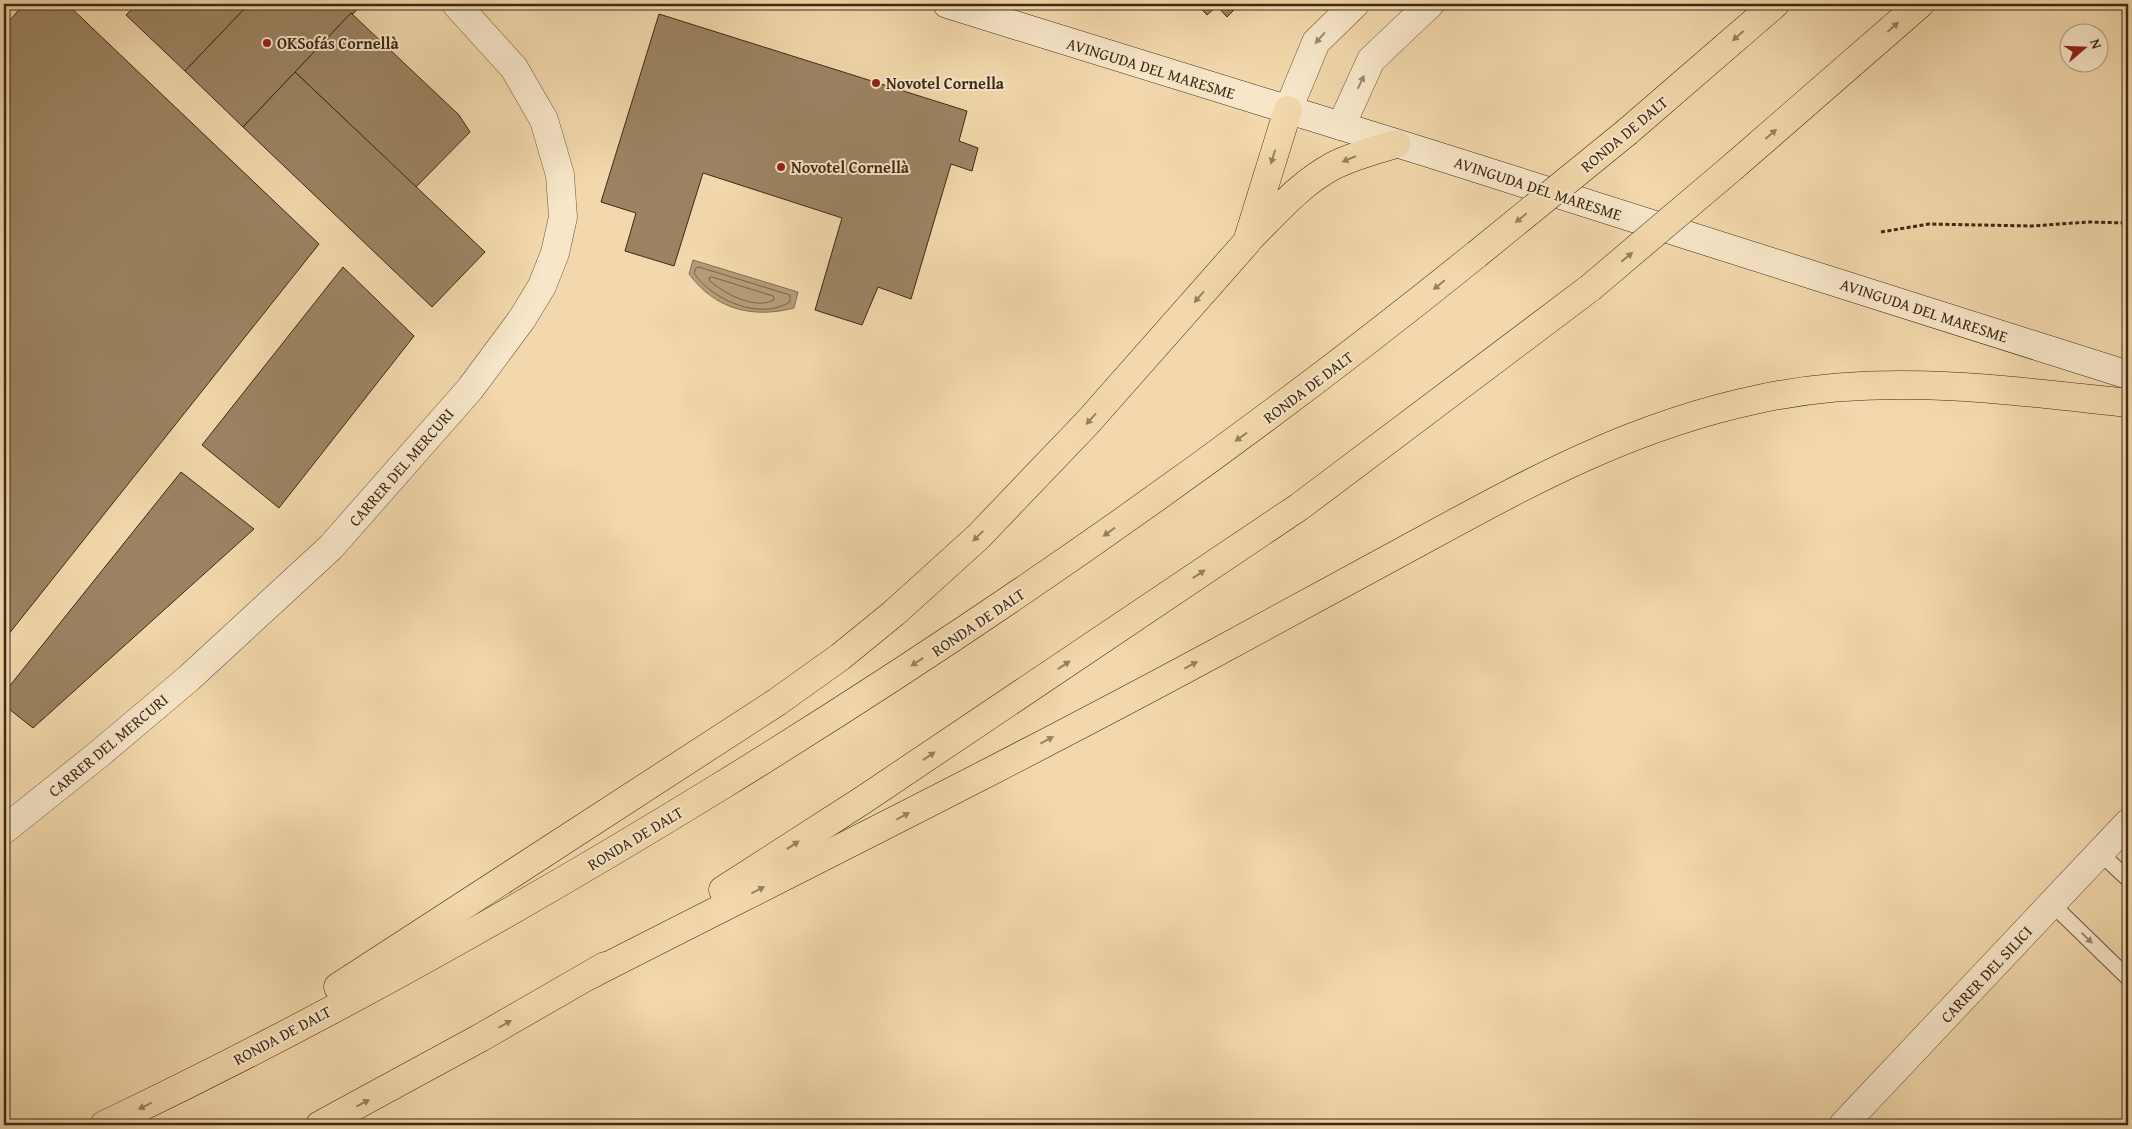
<svg xmlns="http://www.w3.org/2000/svg" width="2132" height="1129" viewBox="0 0 2132 1129" font-family="'Gentium Book Plus',serif">
<style>
.water{fill:#b59c78;stroke:#856e50}
.lines{fill:none;stroke-linecap:round;stroke-linejoin:round}
.shore{stroke:#7a6246;stroke-width:1}
.building{fill:#9c8463;stroke:#3e2914}
.service-casing{stroke:#6b553a;stroke-width:17}
.minor-casing{stroke:#6b553a;stroke-width:29}
.secondary-casing{stroke:#3e2914;stroke-width:29}
.trunk-casing{stroke:#3e2914;stroke-width:29}
.path{stroke:#3e2914;stroke-width:3;stroke-dasharray:4 2.5;stroke-linecap:butt}
.service{stroke:#f7e6c9;stroke-width:15}
.minor{stroke:#f7e6c9;stroke-width:28}
.secondary{stroke:#f7e6c9;stroke-width:28}
.trunk{stroke:#f2d8ac;stroke-width:28}
.trunk-bridge-casing{stroke:#3e2914;stroke-width:29;stroke-linecap:butt}
.trunk-bridge{stroke:#f2d8ac;stroke-width:28}
.oneway{fill:#988060}
.oneway2{fill:#9a886e}
.poi-dot{fill:#8f2418;stroke:#f7e6c9;stroke-width:2}
.labels{text-anchor:middle;stroke-width:4;stroke-linejoin:round;paint-order:stroke}
.poi-label{font-size:16px;font-weight:bold;fill:#3e2914;stroke:#f7e6c9;text-anchor:start}
.street-label{font-size:16px;fill:#3e2914;stroke:#f7e6c9}
</style>
<rect width="100%" height="100%" fill="#f2d8ac"/>
<filter id="stains"><feTurbulence type="fractalNoise" baseFrequency=".004" numOctaves="4"/><feColorMatrix values="0 0 0 0 .2 0 0 0 0 .09 0 0 0 0 .02 0 0 0 .5 -.17"/></filter>
<radialGradient id="worn" r=".72"><stop offset=".6" stop-color="#630" stop-opacity="0"/><stop offset="1" stop-color="#630" stop-opacity=".3"/></radialGradient>
<!-- water -->
<path class="water" d="M693,260l105,32 -4,16c-42,11 -79,1 -105,-34z"/>
<g class="lines">
<!-- shore -->
<g class="shore">
<path d="M699,267l91,28v7c-30,19 -78,-2 -96,-29l2,-5z"/>
<path d="M712,277l61,19 1,4c-19,10 -49,-6 -64,-19l-1,-3z"/>
</g>
</g>
<!-- building -->
<g class="building">
<path d="M24,4h43l252,240 -315,396v-613z"/>
<path d="M137,4h112l-64,67 -59,-56z"/>
<path d="M249,4l112,1 -8,9 -2,-1 -108,114 -58,-56z"/>
<path d="M1197,4h43l-13,13 -10,-11 -10,9z"/>
<path d="M351,13l108,102 11,17 -54,55 -121,-115z"/>
<path d="M659,14l308,97 -8,30 19,7 -6,23 -21,-7 -40,135 -33,-12 -16,38 -47,-15 27,-92 -139,-45 -29,93 -49,-15 11,-38 -35,-11z"/>
<path d="M295,72l190,180 -53,55 -189,-180z"/>
<path d="M343,267l71,69 -135,172 -77,-63z"/>
<path d="M181,472l73,57 -221,199 -29,-23v-12z"/>
</g>
<g class="lines">
<!-- service casing -->
<g class="service-casing">
<g id="service">
<path d="M2100,853l28,26"/>
<path d="M2052,904l76,74"/>
</g>
</g>
<!-- minor casing -->
<g class="minor-casing">
<g id="minor">
<path d="M1288,110l28,-68 39,-38"/>
<path d="M1341,126l30,-66 59,-56"/>
<path d="M4,830l95,-76 90,-76 142,-131 139,-158 52,-70 20,-33 13,-33 8,-36 -3,-42 -16,-55 -30,-52 -58,-64"/>
<path d="M1843,1125l285,-302"/>
</g>
</g>
<!-- secondary casing -->
<g class="secondary-casing">
<path id="secondary" d="M947,4l478,148 703,223"/>
</g>
<!-- trunk casing -->
<g class="trunk-casing">
<g id="trunk">
<path d="M1627,132l148,-128"/>
<path d="M1734,166l186,-162"/>
<path d="M1251,237c25,-25 50,-54 82,-71 20,-10 42,-16 63,-22"/>
<path d="M723,890l140,-90 436,-293 291,-219"/>
<path d="M590,975c210,-107 422,-212 629,-324 69,-38 139,-75 208,-113 110,-60 208,-113 332,-139 123,-27 246,-9 369,4"/>
<path d="M338,987l439,-285 63,-45 54,-44 84,-76 110,-115 159,-180 41,-132"/>
<path d="M104,1125c212,-101 417,-216 617,-339 263,-162 516,-338 756,-532"/>
<path d="M320,1125l160,-87 125,-72"/>
</g>
</g>
<!-- path -->
<path class="path" d="M1881,232l48,-8 103,2 56,-4 40,1"/>
<!-- service -->
<use href="#service" class="service"/>
<!-- minor -->
<use href="#minor" class="minor"/>
<!-- secondary -->
<use href="#secondary" class="secondary"/>
<!-- trunk -->
<use href="#trunk" class="trunk"/>
<!-- trunk-bridge casing -->
<g class="trunk-bridge-casing">
<g id="trunk-bridge">
<path d="M1477,254l150,-122"/>
<path d="M1590,288l144,-122"/>
</g>
</g>
<!-- trunk-bridge -->
<use href="#trunk-bridge" class="trunk-bridge"/>
</g>
<!-- one-way arrows -->
<defs><path id="oneway-solid" d="M-6-.8H1V-3.2L6.5 0L1 3.2V.8H-6Z" transform="scale(1.25)"/></defs>
<g class="oneway">
<use href="#oneway-solid" transform="translate(1893 27) rotate(-42)"/>
<use href="#oneway-solid" transform="translate(1738 36) rotate(139)"/>
<use href="#oneway-solid" transform="translate(1771 134) rotate(-41)"/>
<use href="#oneway-solid" transform="translate(1273 157) rotate(107)"/>
<use href="#oneway-solid" transform="translate(1349 159) rotate(157)"/>
<use href="#oneway-solid" transform="translate(1521 218) rotate(141)"/>
<use href="#oneway-solid" transform="translate(1627 257) rotate(-40)"/>
<use href="#oneway-solid" transform="translate(1439 285) rotate(141)"/>
<use href="#oneway-solid" transform="translate(1199 297) rotate(131)"/>
<use href="#oneway-solid" transform="translate(1091 419) rotate(132)"/>
<use href="#oneway-solid" transform="translate(1241 437) rotate(144)"/>
<use href="#oneway-solid" transform="translate(1109 532) rotate(144)"/>
<use href="#oneway-solid" transform="translate(978 536) rotate(135)"/>
<use href="#oneway-solid" transform="translate(1199 574) rotate(-34)"/>
<use href="#oneway-solid" transform="translate(917 662) rotate(147)"/>
<use href="#oneway-solid" transform="translate(1064 665) rotate(-34)"/>
<use href="#oneway-solid" transform="translate(1191 665) rotate(-28)"/>
<use href="#oneway-solid" transform="translate(1047 740) rotate(-28)"/>
<use href="#oneway-solid" transform="translate(929 756) rotate(-34)"/>
<use href="#oneway-solid" transform="translate(903 816) rotate(-28)"/>
<use href="#oneway-solid" transform="translate(793 845) rotate(-33)"/>
<use href="#oneway-solid" transform="translate(758 890) rotate(-27)"/>
<use href="#oneway-solid" transform="translate(505 1024) rotate(-30)"/>
<use href="#oneway-solid" transform="translate(363 1103) rotate(-28)"/>
<use href="#oneway-solid" transform="translate(145 1106) rotate(154)"/>
</g>
<g class="oneway2">
<use href="#oneway-solid" transform="translate(1320 38) rotate(131)"/>
<use href="#oneway-solid" transform="translate(1361 82) rotate(-65)"/>
<use href="#oneway-solid" transform="translate(2087 938) rotate(44)"/>
</g>
<!-- markers -->
<g class="poi-dot">
<circle cx="267" cy="43" r="5"/>
<circle cx="876" cy="83" r="5"/>
<circle cx="781" cy="167" r="5"/>
</g>
<g class="labels">
<!-- poi labels -->
<g class="poi-label">
<text x="277" y="49">OKSofás Cornellà</text>
<text x="886" y="89">Novotel Cornella</text>
<text x="791" y="173">Novotel Cornellà</text>
</g>
<!-- street labels -->
<g class="street-label">
<text transform="translate(1151 68) rotate(17)" y="6">AVINGUDA DEL MARESME</text>
<text transform="translate(1624 134) rotate(-40)" y="6">RONDA DE DALT</text>
<text transform="translate(1538 188) rotate(18)" y="6">AVINGUDA DEL MARESME</text>
<text transform="translate(1924 310) rotate(18)" y="6">AVINGUDA DEL MARESME</text>
<text transform="translate(1308 387) rotate(-37)" y="6">RONDA DE DALT</text>
<text transform="translate(401 467) rotate(-49)" y="6">CARRER DEL MERCURI</text>
<text transform="translate(978 622) rotate(-34)" y="6">RONDA DE DALT</text>
<text transform="translate(108 745) rotate(-40)" y="6">CARRER DEL MERCURI</text>
<text transform="translate(635 838) rotate(-31)" y="6">RONDA DE DALT</text>
<text transform="translate(1986 974) rotate(-47)" y="6">CARRER DEL SILICI</text>
<text transform="translate(282 1035) rotate(-28)" y="6">RONDA DE DALT</text>
</g>
</g>
<!-- margin -->
<rect width="2132" height="1129" fill="none" stroke="#f2d8ac" stroke-width="20"/>
<rect x="5" y="5" width="2122" height="1119" fill="none" stroke="#3e2914" stroke-width="2.5"/>
<rect x="10" y="10" width="2112" height="1109" fill="none" stroke="#3e2914"/>
<!-- north arrow -->
<g transform="translate(2084 48) rotate(71)"><circle r="24" fill="#f7e6c9" stroke="#ad9a81"/>
<path d="M0-4L9 19L0 12L-9 19Z" fill="#8f2418"/>
<text y="-8" font-size="14" font-weight="bold" text-anchor="middle" fill="#3e2914">N</text>
</g>
<rect width="100%" height="100%" filter="url(#stains)"/>
<rect width="100%" height="100%" fill="url(#worn)"/>
</svg>
